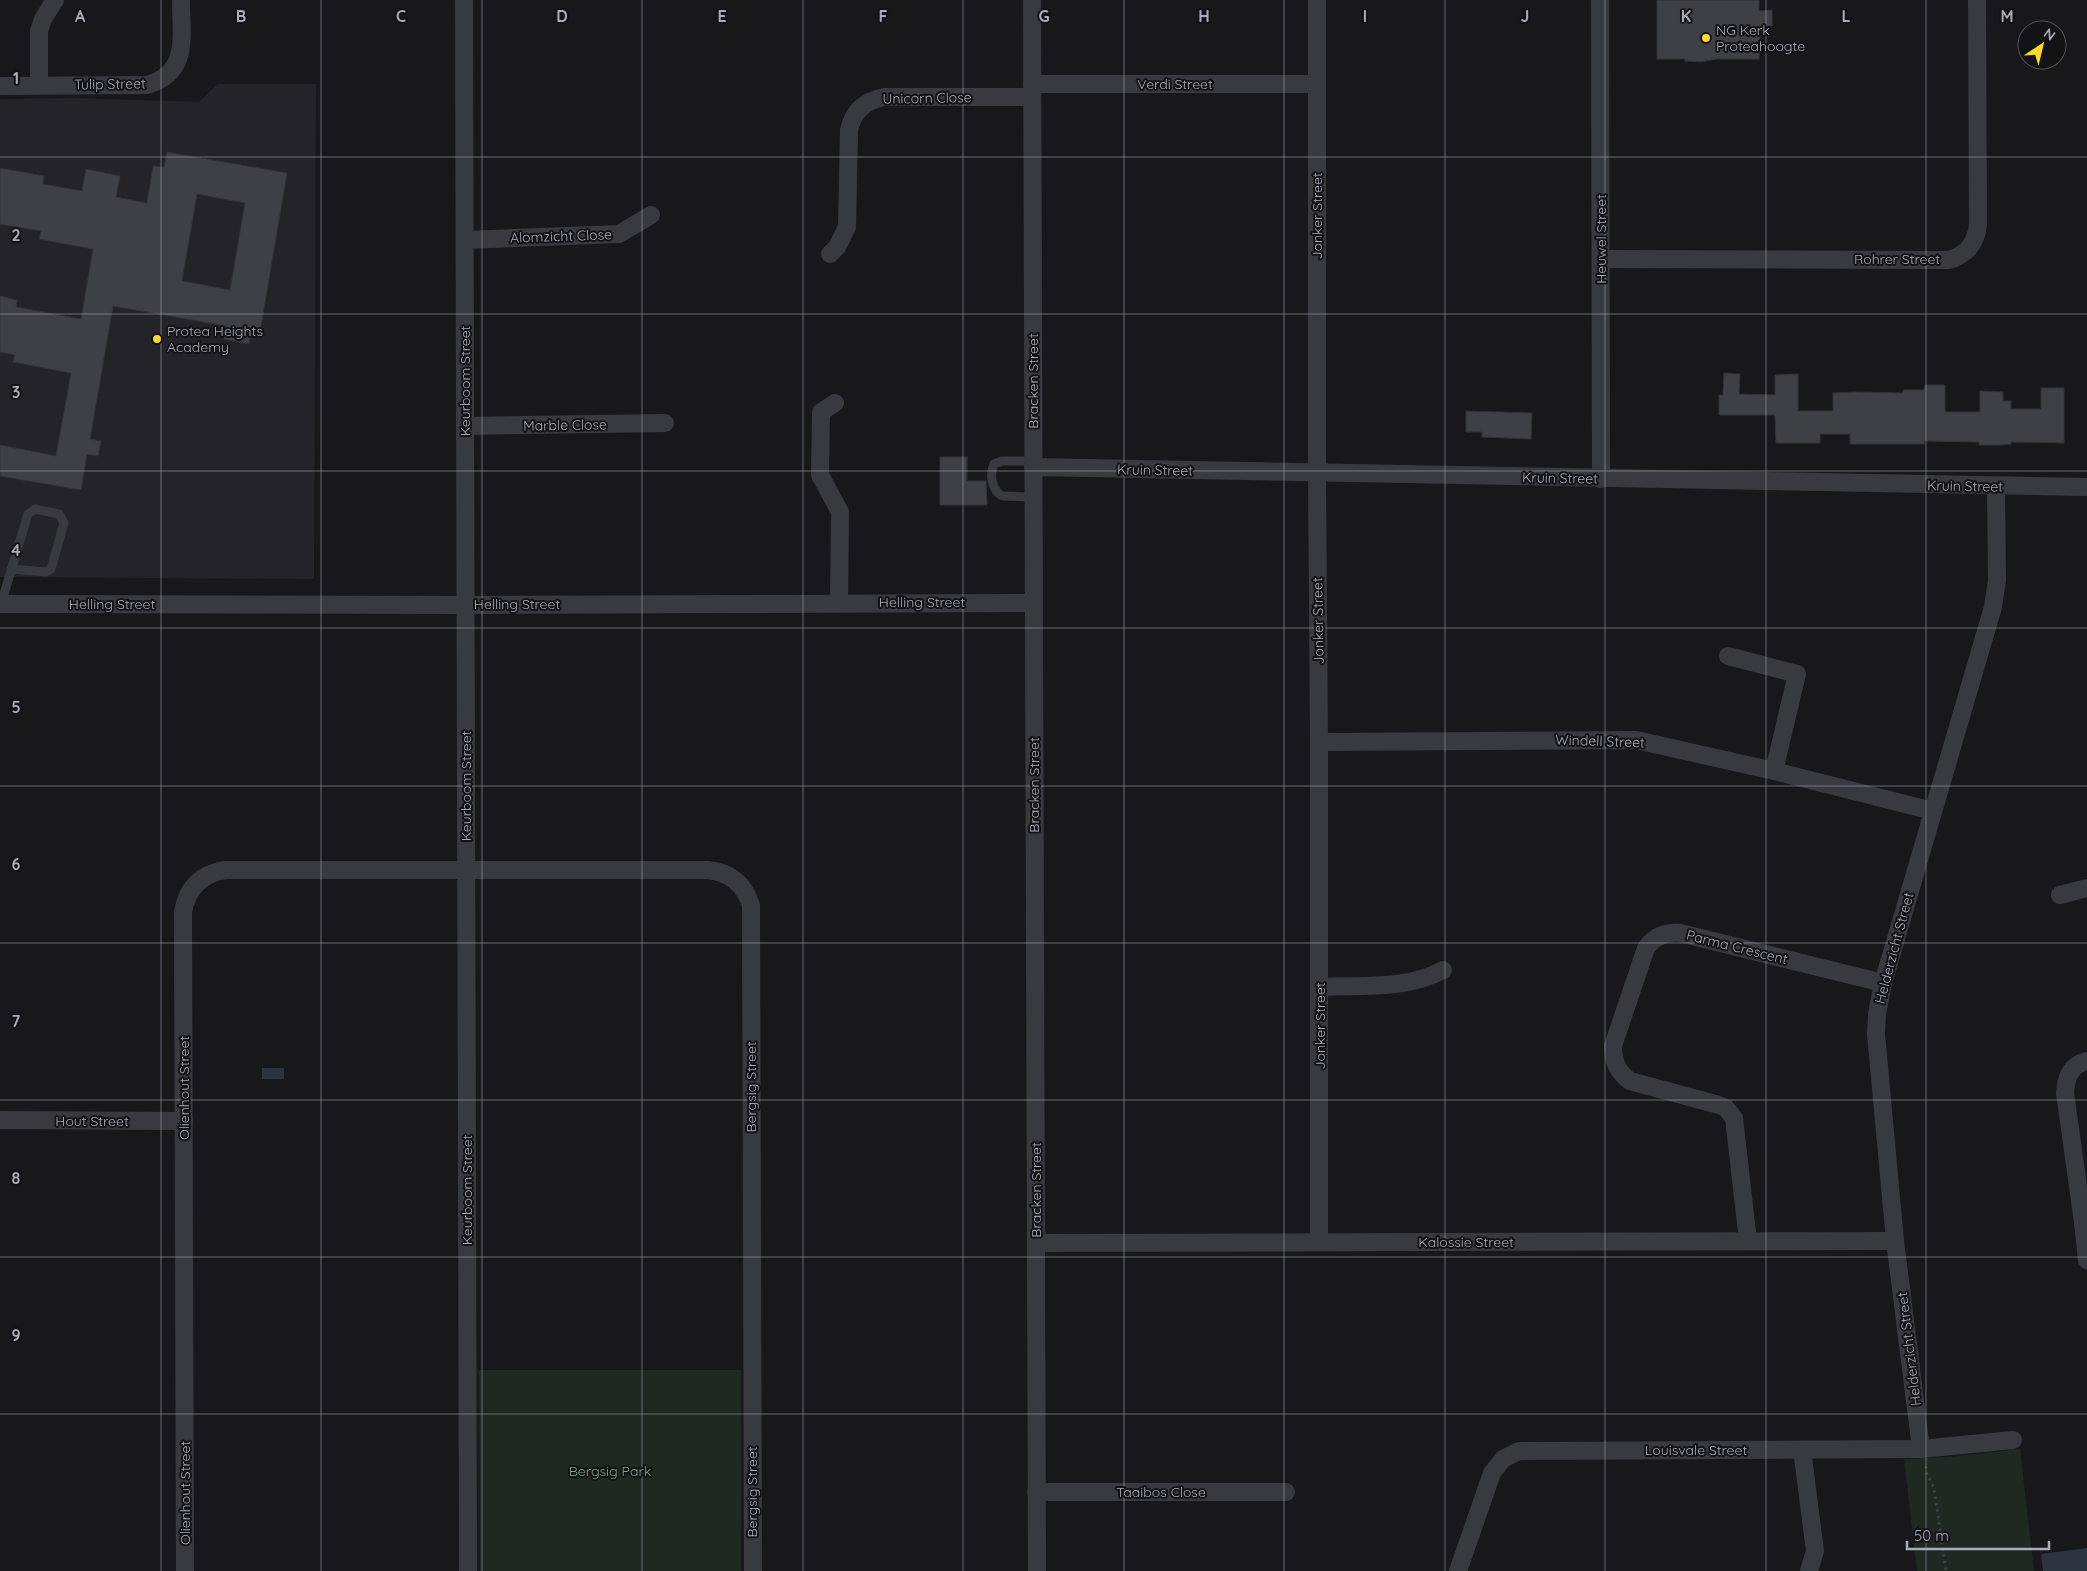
<svg xmlns="http://www.w3.org/2000/svg" width="2087" height="1571" viewBox="0 0 2087 1571" font-family="Quicksand,sans-serif">
<style>
.built{fill:#242428}
.green{fill:#1f2922}
.water{fill:#2c3440}
.building{fill:#3f4045;stroke:#333237;fill-rule:evenodd}
.lines{fill:none;stroke-linecap:round;stroke-linejoin:round}
.path{stroke:#3e3f47;stroke-width:3;stroke-dasharray:2.5 4;stroke-linecap:butt}
.service{stroke:#393940;stroke-width:9}
.minor{stroke:#393940;stroke-width:18}
.grid{fill:none;stroke:#a9acbb;stroke-width:1;stroke-opacity:0.55}
.poi-dot{fill:#ffd92b;stroke:#131316;stroke-width:2}
.labels{text-anchor:middle;stroke-width:4;stroke-linejoin:round;paint-order:stroke}
.poi-label{font-size:14px;fill:#a9acbb;stroke:#131316;text-anchor:start}
.street-label{font-size:14px;fill:#a9acbb;stroke:#131316}
.park-label{font-size:14px;fill:#7ea887;stroke:#131316}
.grid-label{font-size:16px;text-anchor:middle;font-weight:bold;fill:#a9acbb;stroke:#131316;stroke-width:4;stroke-linejoin:round;paint-order:stroke}
</style>
<rect width="100%" height="100%" fill="#18181a"/>
<!-- built -->
<path class="built" d="M218,84h98l-2,495 -314,-2v-478l77,-1 122,4z"/>
<!-- green -->
<g class="green">
<path d="M479,1370h262v201h-261z"/>
<path d="M2020,1449l14,122h-117l-13,-112 45,-2z"/>
</g>
<!-- water -->
<g class="water">
<rect x="262" y="1068" width="22" height="11"/>
<path d="M2087,1548v23h-44l-2,-17z"/>
</g>
<!-- building -->
<g class="building">
<path d="M1657,0h102v11l13,-1v16h-11l-2,33h-43l-15,3 -16,-1v-2h-28z"/>
<path d="M167,152l120,21 -27,159 -9,-1 -2,13 -25,-5 2,-13 -113,-20 -23,133 11,2 -3,15 -11,-2 -6,36 -81,-14v-31l56,11 15,-83 -58,-11 2,-7 -15,-3v-56l17,4 -1,7 65,12 12,-70 -54,-10 2,-8 -41,-7v-56l44,8 -1,8 39,7 4,-22 34,7 -4,21 31,6 6,-37 11,1zM197,194l48,9 -15,87 -48,-9z"/>
<path d="M1724,373l16,1 -1,20 36,1v-20l23,-1v37h35v-18l22,-1 48,1v-3h21l1,-5h20v27h35v-21l23,1v9h8v8h30v-21h23v55l-53,-1v2l-9,1h-23v-3l-55,-1v3h-74v-10h-30v9h-44l-1,-28h-56v-20h4z"/>
<path d="M1466,411l66,2 -1,26 -49,-2v-5h-16z"/>
<path d="M940,457h27v24h19l1,24h-47z"/>
</g>
<g class="lines">
<!-- path -->
<path class="path" d="M1926,1466v6l8,16 12,83"/>
<!-- service -->
<g class="service">
<path d="M1033,497l-31,-1c-10,-6 -13,-21 -8,-32l8,-3h32"/>
<path d="M1,604l27,-90 7,-5 24,5 5,9 -13,46 -5,3 -35,-3"/>
</g>
<!-- minor -->
<g class="minor">
<path d="M464,0l4,1571"/>
<path d="M1032,0l5,1571"/>
<path d="M1317,0v473l2,269v500"/>
<path d="M1600,0l1,479"/>
<path d="M1032,84h285"/>
<path d="M39,85v-54l4,-12 12,-19"/>
<path d="M0,86l147,-1c43,-12 34,-49 34,-85"/>
<path d="M465,240l154,-6 32,-19"/>
<path d="M830,254l7,-7 10,-20 2,-97c4,-19 16,-29 35,-33h148"/>
<path d="M1602,259l346,1c18,-4 28,-17 30,-35l-1,-225"/>
<path d="M835,403l-14,9 -1,63 20,37 -1,90"/>
<path d="M465,426l200,-3"/>
<path d="M1033,467l1054,20"/>
<path d="M0,604l466,1 568,-2"/>
<path d="M1728,656l69,18 -23,97"/>
<path d="M1319,742l317,-2 138,31 159,40"/>
<path d="M2060,895l27,-7"/>
<path d="M1320,987c40,-2 87,3 123,-17"/>
<path d="M2087,1061c-17,4 -21,17 -22,32l18,129 4,38"/>
<path d="M0,1120l184,1"/>
<path d="M1748,1241l-14,-123 -8,-10 -7,-3 -89,-24c-12,-9 -17,-19 -17,-35l33,-98c9,-12 19,-16 34,-15l203,50"/>
<path d="M1036,1243l859,-2"/>
<path d="M1921,1449l-26,-208 -19,-207 1,-20 6,-31 110,-376 4,-27 -1,-93"/>
<path d="M1802,1450l13,101 -6,20"/>
<path d="M1036,1492h250"/>
<path d="M185,1571l-2,-659c4,-24 18,-38 42,-42h483c22,2 36,14 43,35l2,666"/>
<path d="M1458,1571l34,-98 11,-14 16,-8 402,-2 92,-9"/>
</g>
</g>
<!-- grid -->
<path class="grid" d="M161,0v1571M321,0v1571M482,0v1571M642,0v1571M803,0v1571M963,0v1571M1124,0v1571M1284,0v1571M1445,0v1571M1605,0v1571M1766,0v1571M1926,0v1571M0,157h2087M0,314h2087M0,471h2087M0,628h2087M0,786h2087M0,943h2087M0,1100h2087M0,1257h2087M0,1414h2087"/>
<!-- markers -->
<g class="poi-dot">
<circle cx="1706" cy="38" r="5"/>
<circle cx="157" cy="339" r="5"/>
</g>
<g class="labels">
<!-- poi labels -->
<g class="poi-label">
<text x="1716" y="35">NG Kerk<tspan x="1716" dy="16">Proteahoogte</tspan></text>
<text x="167" y="336">Protea Heights<tspan x="167" dy="16">Academy</tspan></text>
</g>
<!-- street labels -->
<g class="street-label">
<text transform="translate(110 84) rotate(-1)" y="5">Tulip Street</text>
<text x="1175" y="89">Verdi Street</text>
<text transform="translate(927 98) rotate(-1)" y="5">Unicorn Close</text>
<text transform="translate(1317 216) rotate(-90)" y="5">Jonker Street</text>
<text transform="translate(561 236) rotate(-2)" y="5">Alomzicht Close</text>
<text transform="translate(1601 239) rotate(-90)" y="5">Heuwel Street</text>
<text x="1897" y="264">Rohrer Street</text>
<text transform="translate(465 381) rotate(-90)" y="5">Keurboom Street</text>
<text transform="translate(1033 381) rotate(-90)" y="5">Bracken Street</text>
<text transform="translate(565 425) rotate(-1)" y="5">Marble Close</text>
<text transform="translate(1155 470) rotate(1)" y="5">Kruin Street</text>
<text transform="translate(1560 478) rotate(1)" y="5">Kruin Street</text>
<text transform="translate(1965 486) rotate(1)" y="5">Kruin Street</text>
<text x="922" y="607">Helling Street</text>
<text x="112" y="609">Helling Street</text>
<text x="517" y="609">Helling Street</text>
<text transform="translate(1318 621) rotate(-91)" y="5">Jonker Street</text>
<text transform="translate(1600 741) rotate(2)" y="5">Windell Street</text>
<text transform="translate(1034 785) rotate(-90)" y="5">Bracken Street</text>
<text transform="translate(466 786) rotate(-90)" y="5">Keurboom Street</text>
<text transform="translate(1737 947) rotate(14)" y="5">Parma Crescent</text>
<text transform="translate(1894 948) rotate(-75)" y="5">Helderzicht Street</text>
<text transform="translate(1320 1026) rotate(-90)" y="5">Jonker Street</text>
<text transform="translate(751 1087) rotate(-90)" y="5">Bergsig Street</text>
<text transform="translate(184 1088) rotate(-90)" y="5">Olienhout Street</text>
<text x="92" y="1126">Hout Street</text>
<text transform="translate(467 1190) rotate(-90)" y="5">Keurboom Street</text>
<text transform="translate(1036 1190) rotate(-90)" y="5">Bracken Street</text>
<text x="1466" y="1247">Kalossie Street</text>
<text transform="translate(1909 1349) rotate(-97)" y="5">Helderzicht Street</text>
<text x="1696" y="1455">Louisvale Street</text>
<text transform="translate(752 1492) rotate(-90)" y="5">Bergsig Street</text>
<text x="1161" y="1497">Taaibos Close</text>
<text transform="translate(185 1493) rotate(-90)" y="5">Olienhout Street</text>
</g>
<!-- park labels -->
<g class="park-label">
<text x="610" y="1476">Bergsig Park</text>
</g>
</g>
<g class="grid-label">
<text x="80" y="22">A</text>
<text x="241" y="22">B</text>
<text x="401" y="22">C</text>
<text x="562" y="22">D</text>
<text x="722" y="22">E</text>
<text x="883" y="22">F</text>
<text x="1044" y="22">G</text>
<text x="1204" y="22">H</text>
<text x="1365" y="22">I</text>
<text x="1525" y="22">J</text>
<text x="1686" y="22">K</text>
<text x="1846" y="22">L</text>
<text x="2007" y="22">M</text>
<text x="16" y="84">1</text>
<text x="16" y="241">2</text>
<text x="16" y="398">3</text>
<text x="16" y="556">4</text>
<text x="16" y="713">5</text>
<text x="16" y="870">6</text>
<text x="16" y="1027">7</text>
<text x="16" y="1184">8</text>
<text x="16" y="1341">9</text>
</g>
<!-- north arrow -->
<g transform="translate(2042 45) rotate(35)"><circle r="24" fill="#131316" stroke="#4f5058"/>
<path d="M0-4L9 19L0 12L-9 19Z" fill="#ffd92b"/>
<text y="-8" font-size="14" font-weight="bold" text-anchor="middle" fill="#a9acbb">N</text>
</g>
<!-- scale -->
<path d="M1907 1541v8h142v-8" fill="none" stroke="#a9acbb" stroke-width="2.5"/>
<text x="1914" y="1541" font-size="15" fill="#a9acbb" stroke="#131316" stroke-width="4" paint-order="stroke">50 m</text>
</svg>
